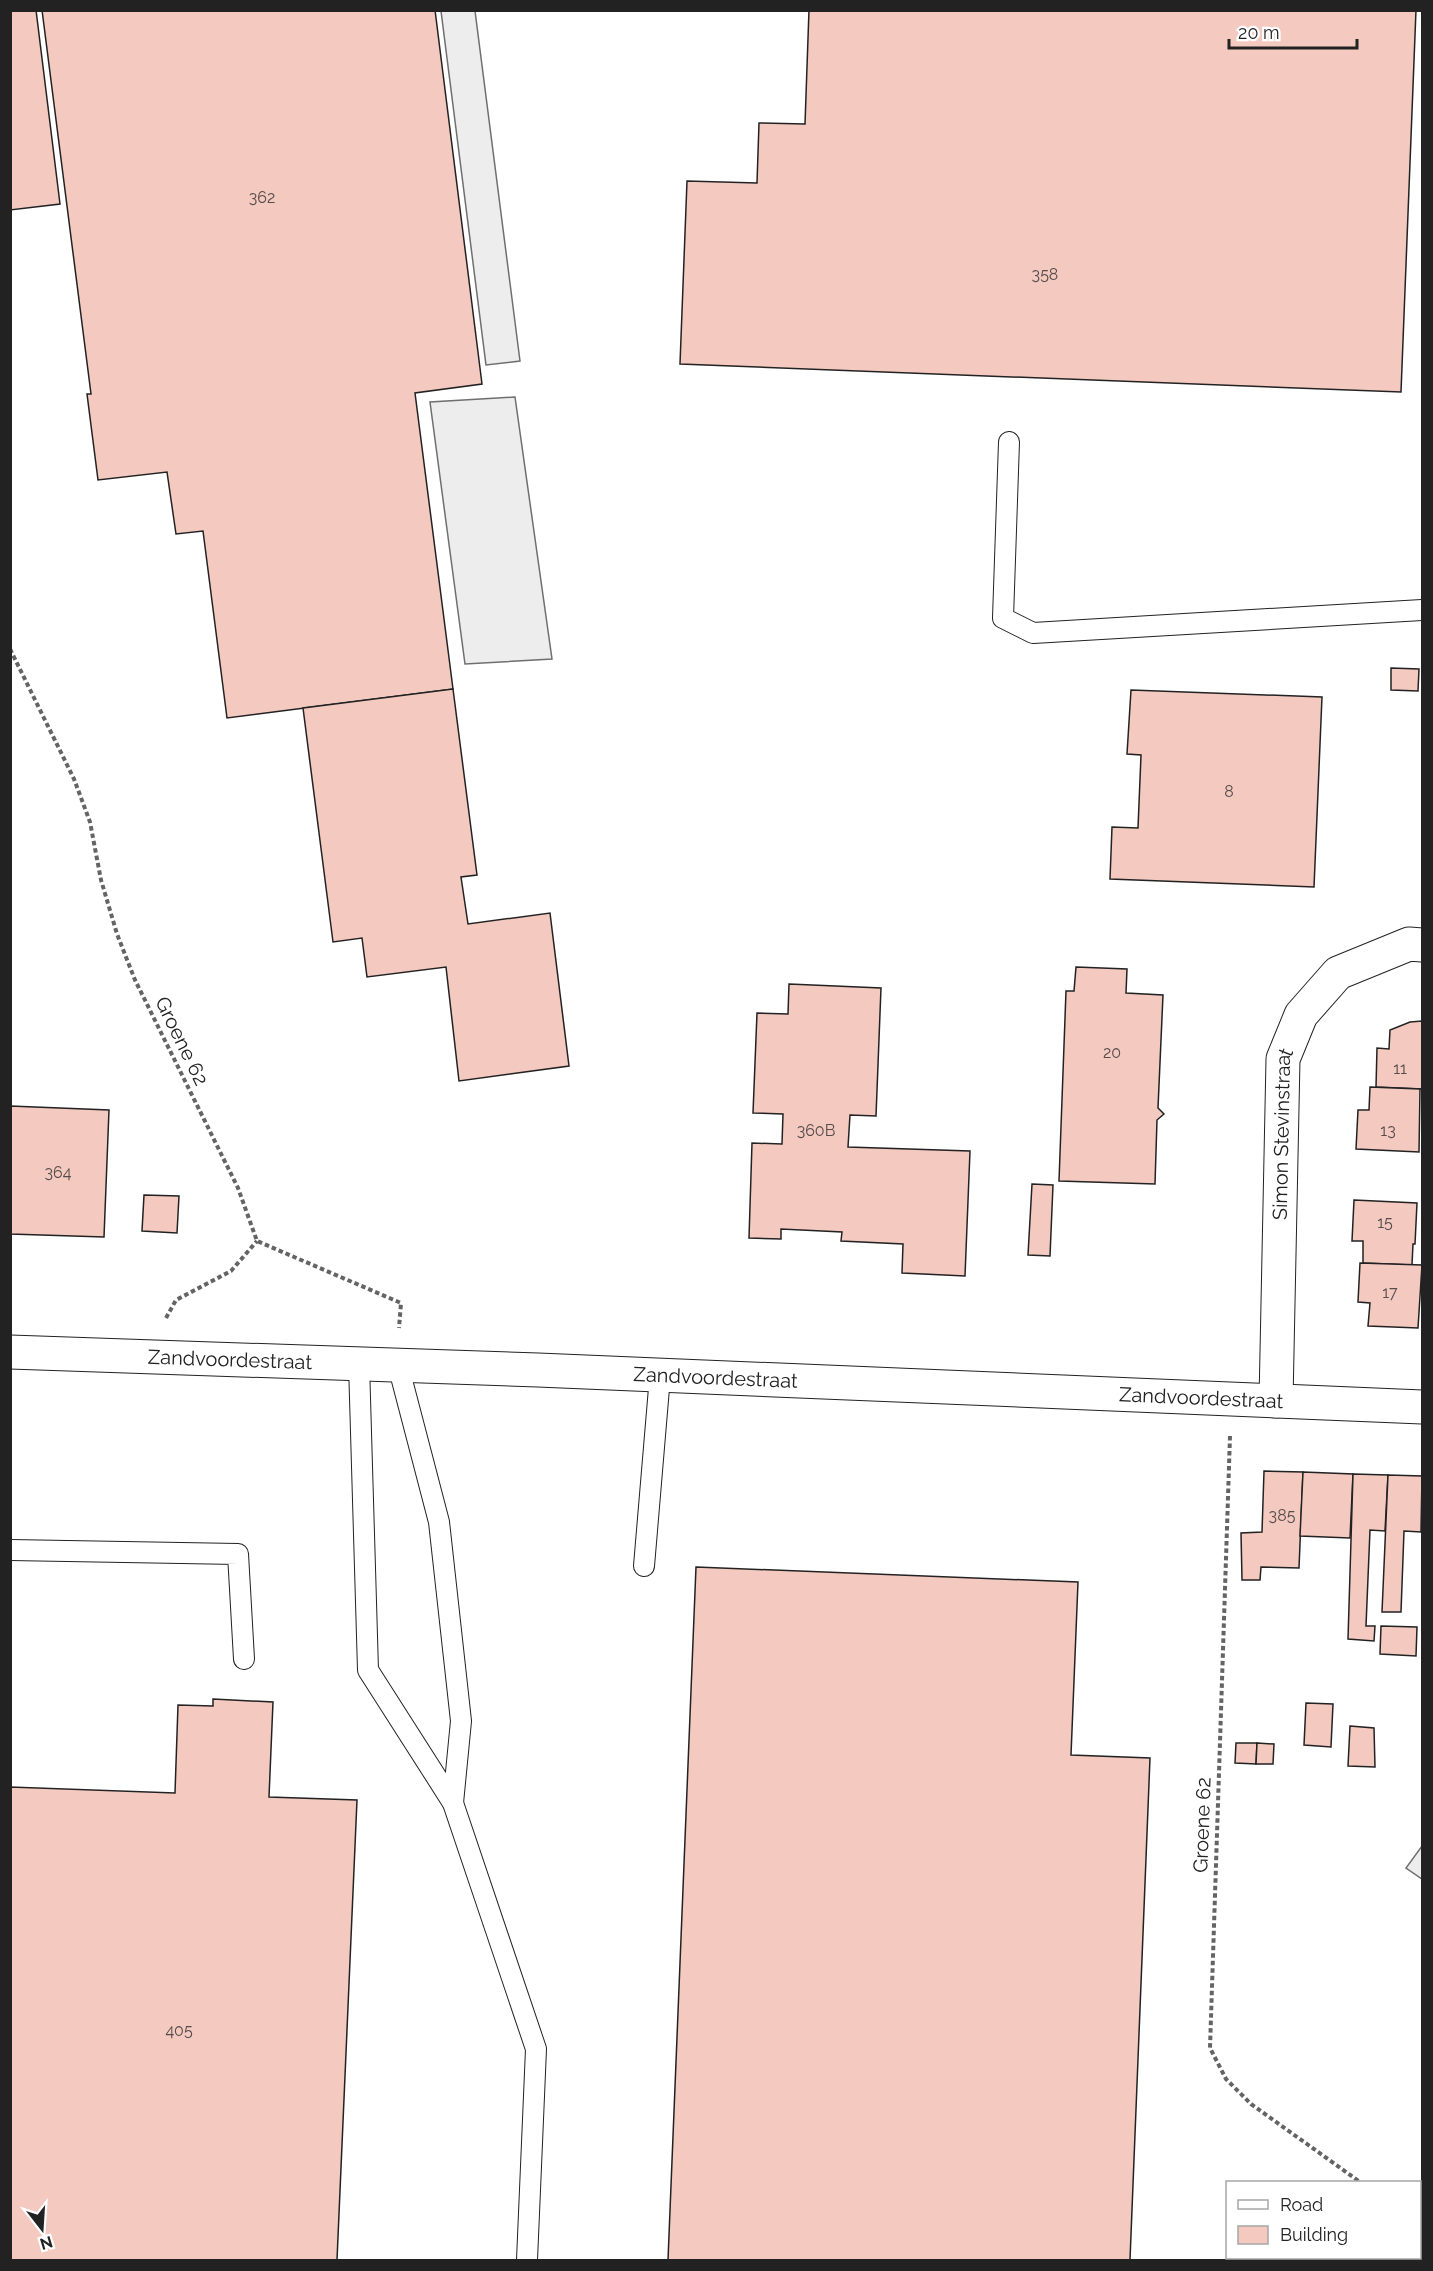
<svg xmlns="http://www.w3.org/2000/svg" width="1433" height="2271" viewBox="0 0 1433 2271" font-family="Raleway,sans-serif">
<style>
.parking{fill:#ededed;stroke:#6f6f6f;stroke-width:1.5}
.building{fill:#f3c9c0;stroke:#222;stroke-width:1.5}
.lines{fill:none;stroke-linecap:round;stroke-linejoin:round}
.service-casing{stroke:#222;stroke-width:22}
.minor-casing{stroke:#222;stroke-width:35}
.secondary-casing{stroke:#222;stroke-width:35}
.path{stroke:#646464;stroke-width:4;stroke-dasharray:4.5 3;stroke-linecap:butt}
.service{stroke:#fff;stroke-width:20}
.minor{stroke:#fff;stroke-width:33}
.secondary{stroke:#fff;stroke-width:33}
.labels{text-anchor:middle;stroke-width:4.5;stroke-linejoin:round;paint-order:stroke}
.number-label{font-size:16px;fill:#564c4a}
.street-label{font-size:20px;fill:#222;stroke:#fff}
</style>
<rect width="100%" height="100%" fill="#fff"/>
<!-- parking -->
<g class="parking">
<path d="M441,11h34l45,350 -34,4z"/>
<path d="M515,397l37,262 -87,5 -35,-262z"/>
<path d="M1422,1846v33l-16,-11z"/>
</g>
<!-- building -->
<g class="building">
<path d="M10,10h26l24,194 -50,6z"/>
<path d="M42,10h393l47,374 -67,9 38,296 -226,29 -24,-187 -27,3 -9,-62 -69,8 -11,-86h4z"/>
<path d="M809,10h607l-15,382 -721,-28 7,-183 70,2 2,-60 46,1z"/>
<path d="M1391,668l28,1 -1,22 -27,-1z"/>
<path d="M453,689l24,186 -16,2 7,47 82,-11 19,153 -110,15 -13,-114 -79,10 -5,-39 -29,4 -30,-234z"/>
<path d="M1131,690l191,7 -8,190 -204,-8 2,-52 26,1 3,-73 -14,-1z"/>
<path d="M1076,967l51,2 -1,24 37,2 -5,113 6,6 -7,6 -2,64 -96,-3 7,-190h8z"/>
<path d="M789,984l92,4 -5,128 -26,-1 -2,32 122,4 -5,125 -63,-3 1,-29 -62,-3 1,-9 -61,-3v10l-32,-1 3,-95 30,1 1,-30 -30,-1 4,-100 31,1z"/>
<path d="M1422,1021v68l-46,-2 1,-39 12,1 1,-19 20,-8z"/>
<path d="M1370,1087l50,2 -1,63 -63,-3 2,-39h11z"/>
<path d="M10,1106l99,4 -5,127 -94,-3z"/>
<path d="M1032,1184l21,1 -3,71 -22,-1z"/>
<path d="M144,1195l35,1 -2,37 -35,-2z"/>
<path d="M1354,1200l63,3 -2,41h-2l-1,21 -49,-2v-22h-11z"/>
<path d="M1360,1263l62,2 -4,63 -50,-2 2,-23 -12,-1z"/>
<path d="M1264,1471l39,1 -4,96 -38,-1 -1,13h-18l-1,-47 21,-1z"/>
<path d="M1303,1472l50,2 -3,64 -50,-2z"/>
<path d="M1353,1474l35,1 -3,56 -15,-1 -4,96h9l-1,15 -26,-2z"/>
<path d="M1388,1475l34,1 -1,56 -17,-1 -3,81h-19z"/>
<path d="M696,1567l382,15 -7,173 79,3 -20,502h-462z"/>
<path d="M1381,1626l36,1 -1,29 -36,-2z"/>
<path d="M213,1699l60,3 -4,95 88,3 -20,460h-327v-473l165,6 3,-88 35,1z"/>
<path d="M1306,1703l27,1 -2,43 -27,-2z"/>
<path d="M1350,1726l24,2 1,39 -27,-1z"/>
<path d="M1236,1743h21l-1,21 -21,-1z"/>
<path d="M1257,1743l17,1 -1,20h-17z"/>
</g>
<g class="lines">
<!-- service casing -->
<g class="service-casing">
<g id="service">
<path d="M1009,442l-6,176 30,15 389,-23"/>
<path d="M359,1364l9,306 85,133 83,246 -9,211"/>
<path d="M398,1365l41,157 22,199 -8,82"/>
<path d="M10,1550l228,4 6,105"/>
<path d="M644,1566l16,-190"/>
</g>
</g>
<!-- minor casing -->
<g class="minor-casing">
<g id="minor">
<path id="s1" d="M1276,1401l7,-342 18,-44 37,-42 71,-29 13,1"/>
</g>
</g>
<!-- secondary casing -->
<g class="secondary-casing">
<g id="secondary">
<path id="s2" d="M10,1352l528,18 884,37"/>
</g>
</g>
<!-- path -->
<g class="path">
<path d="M10,649l64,130 16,43 11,58 16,54 18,46 103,208 19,53 144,62 -2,25"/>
<path d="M166,1318l10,-18 55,-29 26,-30"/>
<path d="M1230,1436l-20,612 16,31 25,25 109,78"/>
<path d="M1420,2226l2,2"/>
</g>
<!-- service -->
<use href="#service" class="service"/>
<!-- minor -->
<use href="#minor" class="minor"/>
<!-- secondary -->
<use href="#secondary" class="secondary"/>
</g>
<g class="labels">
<!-- number labels -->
<g class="number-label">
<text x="262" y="203">362</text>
<text x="1045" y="280">358</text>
<text x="1229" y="797">8</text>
<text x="1112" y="1058">20</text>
<text x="1400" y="1074">11</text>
<text x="816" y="1136">360B</text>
<text x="1388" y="1136">13</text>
<text x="58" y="1178">364</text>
<text x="1385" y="1228">15</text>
<text x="1390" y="1298">17</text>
<text x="1282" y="1521">385</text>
<text x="179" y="2036">405</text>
</g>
<!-- street labels -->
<g class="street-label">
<text transform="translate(182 1041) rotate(64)" y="7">Groene 62</text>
<text dy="7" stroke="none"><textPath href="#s1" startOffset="267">Simon Stevinstraat</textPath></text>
<text dy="7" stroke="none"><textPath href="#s2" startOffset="220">Zandvoordestraat</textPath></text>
<text dy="7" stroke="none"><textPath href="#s2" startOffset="706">Zandvoordestraat</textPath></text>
<text dy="7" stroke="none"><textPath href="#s2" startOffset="1192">Zandvoordestraat</textPath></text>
<text transform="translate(1202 1825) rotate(-88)" y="7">Groene 62</text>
</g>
</g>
<!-- border -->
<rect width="1433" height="2271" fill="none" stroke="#222222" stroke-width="24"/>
<!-- legend -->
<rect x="1226" y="2181" width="195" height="78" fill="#ffffff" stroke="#a7a7a7" stroke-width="1.5"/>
<rect x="1238" y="2200" width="30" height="9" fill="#ffffff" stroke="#a7a7a7" stroke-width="1.5"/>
<text x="1280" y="2211" font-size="18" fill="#222222">Road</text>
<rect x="1238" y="2226" width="30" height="18" fill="#f3c9c0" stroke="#a7a7a7" stroke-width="1.5"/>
<text x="1280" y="2241" font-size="18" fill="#222222">Building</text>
<!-- north arrow -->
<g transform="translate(42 2229) rotate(163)" stroke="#ffffff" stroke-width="4.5" paint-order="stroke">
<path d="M0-4.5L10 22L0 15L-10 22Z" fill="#222222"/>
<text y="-9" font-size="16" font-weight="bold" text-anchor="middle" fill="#222222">N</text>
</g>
<!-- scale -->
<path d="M1229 39v9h128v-9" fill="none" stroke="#222222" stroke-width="3"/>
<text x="1238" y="39" font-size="18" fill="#222222" stroke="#ffffff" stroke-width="4.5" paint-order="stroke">20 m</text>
</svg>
